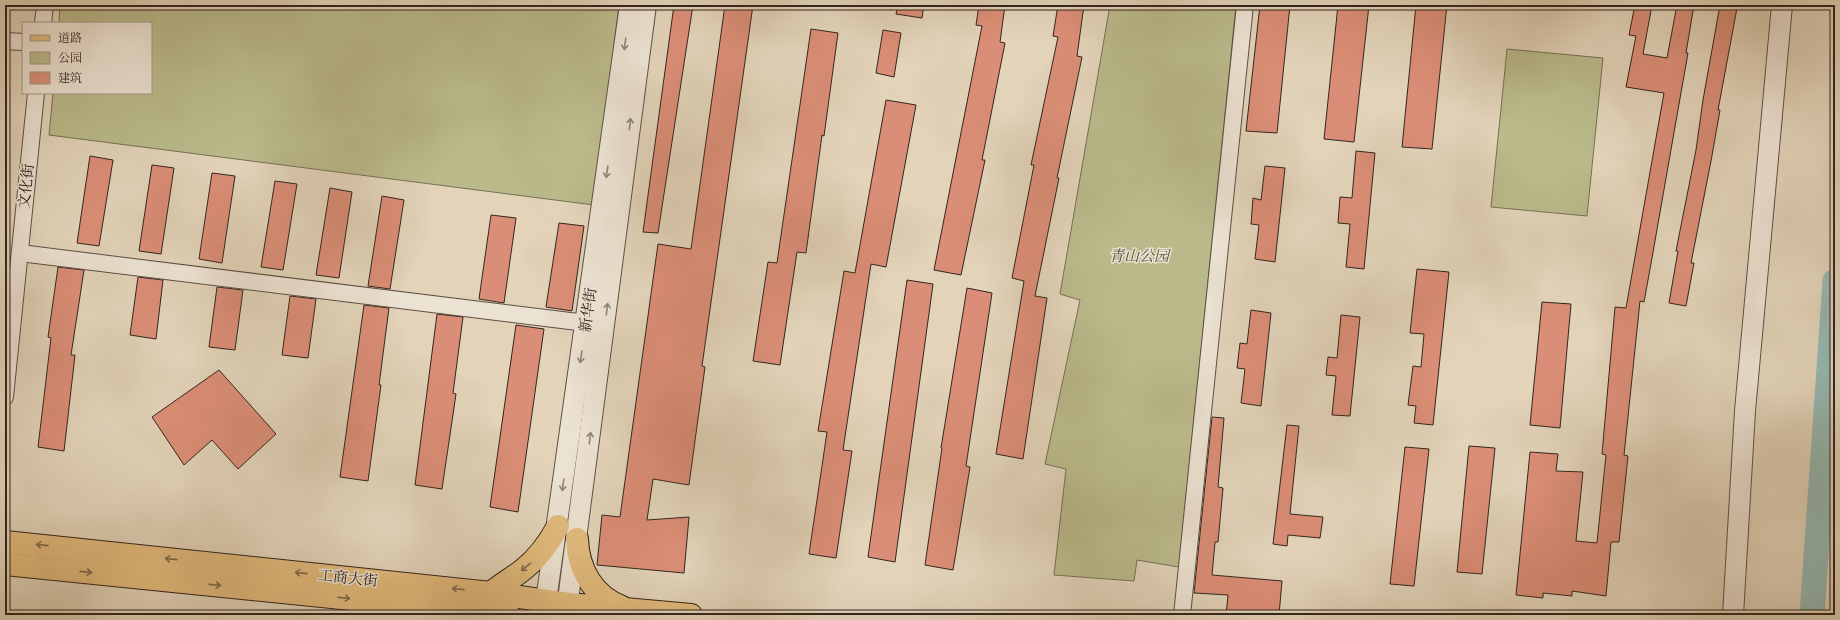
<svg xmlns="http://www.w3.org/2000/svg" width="1840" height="620" viewBox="0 0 1840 620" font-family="'EB Garamond','Noto Serif SC',serif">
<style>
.green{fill:#baba8b;stroke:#767055}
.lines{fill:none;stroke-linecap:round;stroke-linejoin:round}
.river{stroke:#95b7b1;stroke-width:25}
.building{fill:#db8e77;stroke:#32251f}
.minor-casing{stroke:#5e5046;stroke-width:18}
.tertiary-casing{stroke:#5e5046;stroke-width:22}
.primary-casing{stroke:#32251f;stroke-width:24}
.minor{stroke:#ece2d2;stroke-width:16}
.tertiary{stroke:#ece2d2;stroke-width:20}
.primary{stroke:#e1ba7c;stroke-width:22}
.oneway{stroke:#8f8478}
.oneway2{stroke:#816849}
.labels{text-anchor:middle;stroke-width:3;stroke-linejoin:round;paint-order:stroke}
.street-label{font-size:15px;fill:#32251f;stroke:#ece2d2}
.park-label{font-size:15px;font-style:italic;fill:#544a3a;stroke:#ece2d2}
</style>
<rect width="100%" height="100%" fill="#e2d3b9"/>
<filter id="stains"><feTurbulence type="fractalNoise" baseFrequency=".005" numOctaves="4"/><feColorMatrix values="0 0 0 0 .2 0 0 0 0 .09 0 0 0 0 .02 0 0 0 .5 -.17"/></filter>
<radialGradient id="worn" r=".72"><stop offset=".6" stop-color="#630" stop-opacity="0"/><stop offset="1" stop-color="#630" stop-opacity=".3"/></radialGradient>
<!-- green -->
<g class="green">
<path d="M60,5h559l-25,200 -545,-70 4,-42h98v-70h-92z"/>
<path d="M1110,5h126l-57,562 -42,-7 -3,21 -80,-6 12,-106 -21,-5 35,-164 -20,-6z"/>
<path d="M1507,49l96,9 -16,158 -96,-9z"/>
</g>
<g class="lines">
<!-- river -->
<path class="river" d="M1812,615l23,-334"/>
</g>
<!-- building -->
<g class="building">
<path d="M674,5h19l-35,228 -15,-1z"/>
<path d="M725,5h28l-51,361 3,1 -16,118 -36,-6 -6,41 42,-3 -5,56 -87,-8 5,-50 18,2 38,-273 33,5z"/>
<path d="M898,5h26l-2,13 -26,-4z"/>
<path d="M979,5h26l-5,37 5,1 -23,117h3l-24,115 -27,-5 48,-244 -6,-1z"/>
<path d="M1058,5h26l-7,51 5,1 -25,121h2l-24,118 12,2 -24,161 -27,-5 28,-173 -12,-3 22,-113h-3l27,-128 -5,-1z"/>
<path d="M1260,5h30l-13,128 -31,-2z"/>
<path d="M1338,5h31l-15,137 -30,-3z"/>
<path d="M1416,5h31l-15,144 -30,-2z"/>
<path d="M1635,5h17l-9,49 24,4 10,-53h17l-8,48h2l-9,51 -27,154 -8,44 -4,-1 -16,154 4,1 -9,86h-8l-5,54 -34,-5v5l-29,-3v5l-27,-3 14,-143 28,2 -2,17 27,1 -7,69 21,2 9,-88 -4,-1 13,-147 11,1 38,-215 -38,-6 10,-51 -7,-1z"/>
<path d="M1720,5l17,3 -19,102h2l-9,51 -20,102h3l-8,43 -17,-3 9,-52h-2l20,-101 7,-50z"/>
<path d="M811,29l27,4 -14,103 -2,-1 -16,118 -9,-1 -17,113 -27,-4 15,-99 9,1z"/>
<path d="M883,30l18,3 -7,44 -18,-4z"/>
<path d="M886,100l30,5 -30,162 -15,-3 -28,186 9,1 -16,107 -27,-4 18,-122 -9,-1 26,-160 11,2z"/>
<path d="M1356,151l19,2 -11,116 -18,-2 4,-43 -12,-1 2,-26 12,1z"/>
<path d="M90,156l23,4 -14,86 -22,-3z"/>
<path d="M152,165l22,3 -13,86 -22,-3z"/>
<path d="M1265,166l20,2 -10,94 -20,-3 4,-34 -8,-1 2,-26 8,2z"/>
<path d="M212,173l23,3 -13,87 -23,-4z"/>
<path d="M275,181l22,3 -14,86 -22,-3z"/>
<path d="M330,188l22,4 -13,86 -23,-3z"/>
<path d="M382,196l22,4 -14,89 -22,-3z"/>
<path d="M491,215l25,3 -12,85 -25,-4z"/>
<path d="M559,223l25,3 -12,85 -26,-4z"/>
<path d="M58,267l26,3 -13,85h4l-11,96 -26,-4 13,-109 -3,-1z"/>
<path d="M1417,269l32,3 -16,153 -19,-2 2,-17 -8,-1 5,-39 8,1 3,-33 -14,-1z"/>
<path d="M138,277l25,3 -7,59 -26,-4z"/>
<path d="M907,280l26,4 -38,278 -27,-5z"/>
<path d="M217,287l26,3 -8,60 -26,-3z"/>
<path d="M967,288l25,5 -26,173 4,1 -17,103 -28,-5 17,-117h-1z"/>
<path d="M290,296l26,3 -8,59 -26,-3z"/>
<path d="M1542,302l29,2 -11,124 -30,-3z"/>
<path d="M364,305l25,3 -10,77h2l-13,96 -28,-4z"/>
<path d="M1251,310l20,3 -10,93 -20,-3 4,-34 -8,-1 3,-25 7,1z"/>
<path d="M437,314l26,3 -10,76 3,1 -14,95 -27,-4z"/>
<path d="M1341,315l19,2 -10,99 -18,-1 4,-39 -10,-1 2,-18 9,1z"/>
<path d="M516,325l28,4 -26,183 -28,-5z"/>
<path d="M219,370l57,64 -38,35 -26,-29 -28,25 -32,-48z"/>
<path d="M1212,417l12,1 -6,69 5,1 -5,54h-3l-3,33 70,6 -3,34h-53l2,-20 -34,-2z"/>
<path d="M1287,425l12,1 -9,88 33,3 -3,21 -32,-3 -1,11 -14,-2z"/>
<path d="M1469,446l26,2 -13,126 -25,-2z"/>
<path d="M1405,447l24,2 -15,137 -24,-2z"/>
</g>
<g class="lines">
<!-- minor casing -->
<g class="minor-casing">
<g id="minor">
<path d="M43,23l2,-18"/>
<path d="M5,41l18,1"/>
<path d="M20,253l566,70"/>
<path d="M5,397l31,-304"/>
<path d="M1182,615l63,-610"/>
</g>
</g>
<!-- tertiary casing -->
<g class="tertiary-casing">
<g id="tertiary">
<path d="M544,615l86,-610"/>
<path d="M566,615l80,-610"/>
<path d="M1733,615l12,-204 37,-406"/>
</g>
</g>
<!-- primary casing -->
<g class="primary-casing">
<g id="primary">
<path d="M577,539c1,30 16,57 45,68"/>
<path d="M5,542l486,51 78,11 122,11"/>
<path d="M5,564l504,51"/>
<path d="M491,593c10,-9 22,-15 33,-24 15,-12 25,-26 34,-43"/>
</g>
</g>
<!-- minor -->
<use href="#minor" class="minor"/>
<!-- tertiary -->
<use href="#tertiary" class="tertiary"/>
<!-- primary -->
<use href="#primary" class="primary"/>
</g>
<!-- one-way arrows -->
<defs><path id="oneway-shaft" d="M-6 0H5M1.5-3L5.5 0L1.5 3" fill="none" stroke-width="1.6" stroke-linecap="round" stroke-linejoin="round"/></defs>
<g class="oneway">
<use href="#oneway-shaft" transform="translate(625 44) rotate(98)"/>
<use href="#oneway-shaft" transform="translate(630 124) rotate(-83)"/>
<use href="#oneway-shaft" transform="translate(607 172) rotate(98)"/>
<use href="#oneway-shaft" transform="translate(607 309) rotate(-83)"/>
<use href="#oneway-shaft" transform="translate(581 357) rotate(98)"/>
<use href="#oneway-shaft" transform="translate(590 438) rotate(-83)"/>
<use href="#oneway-shaft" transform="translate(563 485) rotate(98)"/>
</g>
<g class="oneway2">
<use href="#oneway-shaft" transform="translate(42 545) rotate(-174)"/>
<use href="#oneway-shaft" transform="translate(171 559) rotate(-174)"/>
<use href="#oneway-shaft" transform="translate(526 567) rotate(141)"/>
<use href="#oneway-shaft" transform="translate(86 572) rotate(6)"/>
<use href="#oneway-shaft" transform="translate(301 573) rotate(-174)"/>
<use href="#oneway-shaft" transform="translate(215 585) rotate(6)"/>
<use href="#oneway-shaft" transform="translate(458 589) rotate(-174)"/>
<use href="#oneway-shaft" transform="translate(344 598) rotate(6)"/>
</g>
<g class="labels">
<!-- street labels -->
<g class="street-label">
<text transform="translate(26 186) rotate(-84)" y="5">文化街</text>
<text transform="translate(588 310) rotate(-82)" y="5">新华街</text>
<text transform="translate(348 578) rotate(6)" y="5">工商大街</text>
</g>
<!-- park labels -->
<g class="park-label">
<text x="1139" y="261">青山公园</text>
</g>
</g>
<!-- margin -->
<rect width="1840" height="620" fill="none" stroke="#e2d3b9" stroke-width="20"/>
<rect x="6" y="6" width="1828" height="608" fill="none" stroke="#32251f" stroke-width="2"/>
<rect x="10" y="10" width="1820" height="600" fill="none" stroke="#32251f"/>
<!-- legend -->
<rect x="22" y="22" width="130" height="72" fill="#ece2d2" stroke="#a2968a"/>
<rect x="30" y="35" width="20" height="6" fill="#e1ba7c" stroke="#a2968a"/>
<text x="58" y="42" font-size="12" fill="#32251f">道路</text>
<rect x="30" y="52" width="20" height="12" fill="#baba8b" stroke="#a2968a"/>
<text x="58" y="62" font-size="12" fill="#32251f">公园</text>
<rect x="30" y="72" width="20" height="12" fill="#db8e77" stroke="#a2968a"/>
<text x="58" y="82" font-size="12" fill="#32251f">建筑</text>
<rect width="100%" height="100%" filter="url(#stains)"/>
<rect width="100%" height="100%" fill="url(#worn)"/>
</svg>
